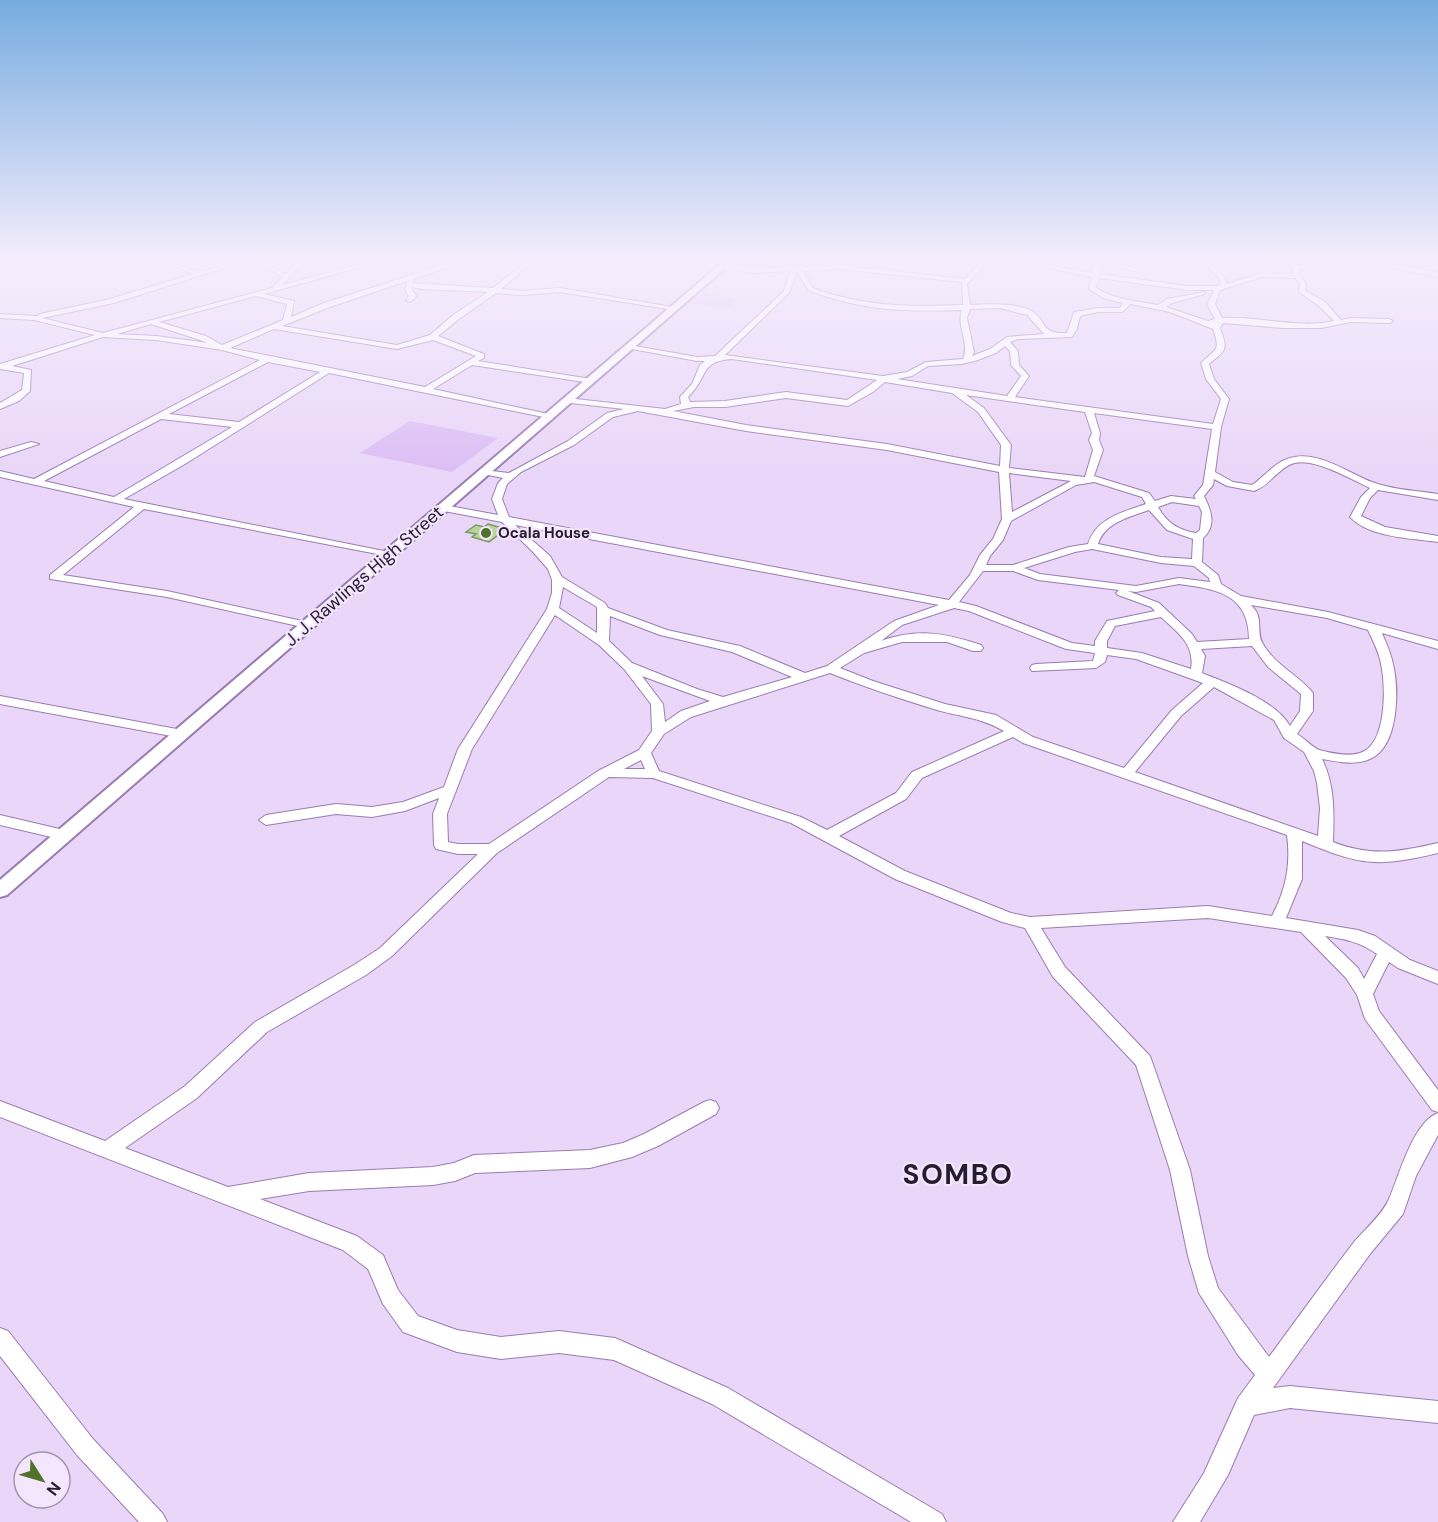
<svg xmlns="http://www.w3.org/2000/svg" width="1438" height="1522" viewBox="0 0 1438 1522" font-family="'DM Sans',sans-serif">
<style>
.built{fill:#e2c5f8}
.green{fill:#dcbdf5}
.building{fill:#b7d59b;stroke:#7d9861;stroke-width:1.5}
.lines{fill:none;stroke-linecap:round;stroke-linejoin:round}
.minor-casing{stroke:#9a7cb1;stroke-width:2}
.major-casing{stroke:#9a7cb1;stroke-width:4}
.minor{fill:#fff;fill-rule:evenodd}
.major{fill:#fff;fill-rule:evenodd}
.poi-dot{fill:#517229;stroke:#f3e6fd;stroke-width:2}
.labels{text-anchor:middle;stroke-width:4.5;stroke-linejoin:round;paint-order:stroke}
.far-poi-label{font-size:15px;font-weight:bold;fill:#271b30;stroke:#f3e6fd;text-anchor:start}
.street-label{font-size:18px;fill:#271b30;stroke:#f3e6fd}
.near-district-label{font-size:28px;font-weight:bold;letter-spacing:1.5px;fill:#271b30;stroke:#f3e6fd}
</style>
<rect width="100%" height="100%" fill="#e9d6f8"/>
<!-- built -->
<path class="built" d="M697,293l43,5 -12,11 -43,-6z"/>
<!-- green -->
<path class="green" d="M410,421l88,17 -46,34 -92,-19z"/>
<!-- building -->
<path class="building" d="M488,524l18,5 -17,13 -17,-5 4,-3 -10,-2 10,-7 8,2z"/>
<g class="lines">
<!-- minor casing -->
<g class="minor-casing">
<g id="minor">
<path d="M0,262h14l-14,4z"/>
<path d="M166,262c12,0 25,11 36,9 14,-2 26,-10 41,-9l-129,41 -72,15 61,15 169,-45 10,-11 -25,-15h7l21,12 12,-12h7l-22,23 87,-23h10l-115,32 30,7 -3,16 33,-14 128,-41h9l-47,17 -1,4 80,5 33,-26h7l-32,27 21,2 38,-3 118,20 -4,2 -114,-18 -38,3 -26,-2 -37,26 -21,17 46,18v4l-6,3 113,18 4,2 -4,2 -119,-18 -39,24 120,26v4l-224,-46 -144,91 -61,35 265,53 4,1v4l-249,-48 -81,66 104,16 144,32 2,2 -6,3 -140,-31 -117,-18v-4l84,-68 -134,-30v-6l34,8 226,-119 -38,-10 -66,-10 -53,-3 -91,29 19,4 -1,21 -11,10 -19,8v-6l22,-13 2,-17 -24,-4v-5l95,-29 -61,-15 -34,-2v-4l37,2 3,-2 70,-15 83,-25zM407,281l-2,9 4,6 -3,4 4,2 7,-6 -5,-6v-3l9,2 67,3 -35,23 -23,20 -33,10 -115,-19 48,-19zM256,296l31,8 -4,16 -61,25 -16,-9 -47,-14zM151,324l49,16 8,3 -52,-7 -39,-2zM274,329l123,20 36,-9 43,16 -51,31 -195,-39zM268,362l52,10 -81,50 -70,-8zM161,419l71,8 -118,70 -70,-16z"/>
<path d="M804,262h8l-8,5 35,-2 126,14 16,-17h6l-20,22 3,21c16,-1 49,-2 62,6 16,10 7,23 35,22l7,-21 24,-4h22l3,-5 -20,-5 -14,-9 3,-12 -73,-15h12l61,11v-5l3,-6h13l36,8 -3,2 -41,-8 -1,10 89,12h31l1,-7 -17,-17h7l15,16 1,6 36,-11 31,1v-6l-27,-6 40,4 11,-4h9l-18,7h-9l1,7 6,7 -1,7 20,12 16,18 10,-2 38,1 4,2 -4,2 -38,-1 -30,6h-38l-60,-5 -3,5c8,22 7,21 -11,36l5,15 15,20 -8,28 -6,45 18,10 19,3c13,-9 23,-23 38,-27 30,-9 61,18 88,26 19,6 41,7 60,10v6l-60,-10 -8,8 -9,18 24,11 53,9v6c-27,-4 -68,-4 -88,-25l11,-20 9,-9c-20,-9 -61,-34 -81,-23 -13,7 -21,21 -35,26l-27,-5 -13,-7 -1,6 -9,11c7,14 13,30 -1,42l-1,24 16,13 3,9 20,12 87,16 110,29v8l-56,-16c4,10 9,20 11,31 6,25 6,80 -21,94 -15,8 -34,4 -50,1 13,26 12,54 11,83 38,15 66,10 105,1v10c-62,15 -78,12 -136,-12v38l-16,39 72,12 17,6 35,24 28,11v13l-40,-16 -9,-6 -16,32 6,17 59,79v22l-6,-2 -67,-91 -8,-24 -11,-17 -45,-46 -93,-14 -167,10 24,39 85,89 40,114 18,86 10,32 51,69c28,-38 56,-77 85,-115 11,-13 28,-27 35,-43 10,-23 24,-77 49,-86v22l-22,41 -13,38 -33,40 -97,134 17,-2 148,15v22l-148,-15 -36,7 -26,60 -25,42 -3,5h-27l31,-49 34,-75 17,-23 -17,-20 -39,-62 -11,-37 -18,-86 -34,-105 -83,-88 -28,-49 -23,-6 -107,-43 -104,-56 -138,-45 -44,-1 -112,76 -105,103 -26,19 -99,57 -70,66 -72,50 103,39 81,-14 124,-6 21,-4 20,-8 116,-5 33,-7 21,-9 60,-32 6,-2 6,2 3,6 -3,6 -58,32 -26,11 -42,11 -115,5 -20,8 -22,4 -124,6 -49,8 97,37 26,19 15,35 20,26 39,14 44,7 58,-6 56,7 113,50 214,126 4,8h-35l-199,-118 -98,-44 -55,-7 -58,6 -44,-7 -54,-20 -20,-28 -15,-35 -25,-19 -343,-133v-16l105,40 80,-55 70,-64 99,-57 26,-17 98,-94h-20l-22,-5 -2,-4 -1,-31 6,-16 -34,13 -33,6 -36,-3 -70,11 -7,-5 7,-5 70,-11 36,3 31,-5 41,-15 14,-38 89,-140 5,-16v-13l-4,-11 -15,-17 -31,-30 -58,-11 -5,-3 5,-3 54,10 -6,-16 6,-16 5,-5 -20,-4v-4l26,3 59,-32 39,-28 17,-4 -54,-6 -3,-1v-4l98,11 16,-5 -1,-7 12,-13 8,-19 5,-4h-8l-65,-12h-3v-4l68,12 18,-1 69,-65 6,-20 -36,2 -31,-4 -2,-3c29,-2 55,8 83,-4zM839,269l123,13 1,23c-54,2 -99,2 -150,-17l-10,-17zM797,271l11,19c53,21 98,22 154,20 -6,16 8,33 1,49l-37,3 -19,10 -24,4 -158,-21 64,-62zM1262,277l33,1 5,5 -1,9 20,14 15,15c-38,8 -74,-5 -112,-3l-7,-14 5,-14zM1099,278l89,12h25l1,2 -7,12 8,15 -7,2 -42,-14 6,-4 33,-9v-2l-38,7 -9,6c-21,-4 -44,-5 -63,-18zM1131,304l39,8 43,17c8,23 3,19 -12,34l5,16 15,20 -8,25 -198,-27 14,-21 -10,-11 -1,-14 -8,-9 8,-3 54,-2 5,-8 3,-13 18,-4h24zM1000,308l27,7 17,19 -37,3 -17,12 -18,7 2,-4 -7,-34 3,-9zM1005,346l5,5 1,14 10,11 -14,20 -110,-17 15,-3 16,-10 33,-2 14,-3 21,-8zM732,359l145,21 -30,20 -61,-8 -61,9 -35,1 -2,-5c21,-20 11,-36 44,-38zM885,382l67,11 26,19 23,33 -1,21 -113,-22 -141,-19 -73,-14 21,-4h31l61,-9 62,8 25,-14zM966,395l119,17 7,21 -3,7 4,10 -8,27 -76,-9 2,-23 -27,-37zM638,411l108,20 141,19 112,22 3,47 -9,20 -13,16 -10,20 -21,25 -440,-83 -7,-18 5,-15 14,-12 53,-27 39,-28zM1094,413l118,16 -9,56 -9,11 2,3 -25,-3 -16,5 -6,-8 -55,-17 9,-26 -4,-10 1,-7zM1009,473l62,8 -59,31zM1094,482l48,15 4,7c-23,8 -50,14 -58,40l-19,3 -56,18h-27l4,-9 13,-16 8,-19 65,-36zM1172,502l27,4 3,6 -2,18 -4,3c-18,-3 -29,-10 -38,-26zM1149,510l18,20 26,9 -1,20 -31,-2 -63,-13c7,-22 32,-27 51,-34zM515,525l424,80 -45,16 -67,45 -22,7 -65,-27 -73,-16 -59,-22 -3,-5 -43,-26 -12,-21zM1092,549l69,14 33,3 15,12 1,4 -31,-4 -43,8 -96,-12 -16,-6 51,-16zM983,571h30l25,9 81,10 -3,3 2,2 33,12 4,4 -48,10 -12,20v5l-23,-3 -96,-37 -17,-4zM1179,584c37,5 70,10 70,55l-52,3 -5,-8 -33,-31 -31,-12 8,1zM563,587l34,20v26l-38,-25zM1251,605l76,13 41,12c5,11 11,22 13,34 5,22 6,81 -21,89 -12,4 -29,0 -41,-3 -7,-3 -15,-12 -22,-16l16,-23v-18c-15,-18 -38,-28 -50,-49 -8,-13 2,-26 -12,-39zM954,608l15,3 97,38 29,4 -2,8 -57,3 -4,1 -2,3 2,3 64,-3 9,-6 2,-7 29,4 67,24 -31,27 -48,58 -91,-31 -37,-22 -51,-11 -72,-23 -33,-13 24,-15 38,-11h45l26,9h8l2,-3 -2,-3c-35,-12 -64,-17 -100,-4l21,-16zM555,615l44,30 25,24 27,35 1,27 -13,19 -41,21 -109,73h-31l-10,-2 -1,-28 25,-65zM610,616l50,19 72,17 60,25 -69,20 -26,-8 -65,-26 -23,-22zM1161,617c17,16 34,27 30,52l-49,-16 -35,-5v-7l8,-15zM1252,646l16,21 33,27 -1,17 -10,15c-15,-26 -61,-42 -88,-53l3,-17 -4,-7zM830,673c35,14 71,26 107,37 25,7 45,8 67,21l-92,41 -16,21 -69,37 -26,-13 -142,-46 -8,-18 13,-19 27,-17zM642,676l68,25 -29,10 -16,11 -2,-18zM1214,687l60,33 10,18 20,14 10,19 3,12 3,25 -2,28 -183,-64 46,-56zM1013,737l10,6 264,92c4,30 -1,54 -15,81l-64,-10 -178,11 -19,-4 -106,-42 -66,-35 67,-37 16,-21zM641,760l4,9h-21zM1325,936c20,3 35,6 52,18l-13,25 -6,-11z"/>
<path d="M1377,262l61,10v4l-34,-5z"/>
<path d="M31,442l8,2 -39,13v-6z"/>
<path d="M0,696l182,34 7,4 -7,4 -182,-34z"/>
<path d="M0,815l64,15 5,1 2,4 -2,4 -5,1 -64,-15z"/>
<path d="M0,1328l8,3 85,108 70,75 4,8h-28l-62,-67 -77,-99z"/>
</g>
</g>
<!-- major casing -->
<g class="major-casing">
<path id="major" d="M723,262h9l-725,633 -7,2v-17z"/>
</g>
<!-- minor -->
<use href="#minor" class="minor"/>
<!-- major -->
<use href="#major" class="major"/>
</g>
<!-- sky -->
<linearGradient id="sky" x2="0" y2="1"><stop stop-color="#77ace0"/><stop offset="0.55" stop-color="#f5edfc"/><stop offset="1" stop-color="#f5edfc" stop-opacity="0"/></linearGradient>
<rect width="1438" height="475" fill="url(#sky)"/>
<!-- markers -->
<circle class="poi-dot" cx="486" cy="533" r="6"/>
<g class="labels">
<!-- far-poi labels -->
<g class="far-poi-label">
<text x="498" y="538">Ocala House</text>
</g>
<!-- street labels -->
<g class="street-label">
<text transform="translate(364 576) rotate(-41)" y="6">J. J. Rawlings High Street</text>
</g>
<!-- near-district labels -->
<g class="near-district-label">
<text x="958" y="1184">SOMBO</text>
</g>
</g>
<!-- north arrow -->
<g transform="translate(42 1480) rotate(127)"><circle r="28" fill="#f3e6fd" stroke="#a195ab" stroke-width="1.5"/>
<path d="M0-4.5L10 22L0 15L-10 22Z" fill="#517229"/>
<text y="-9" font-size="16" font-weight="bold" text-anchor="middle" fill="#271b30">N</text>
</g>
</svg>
